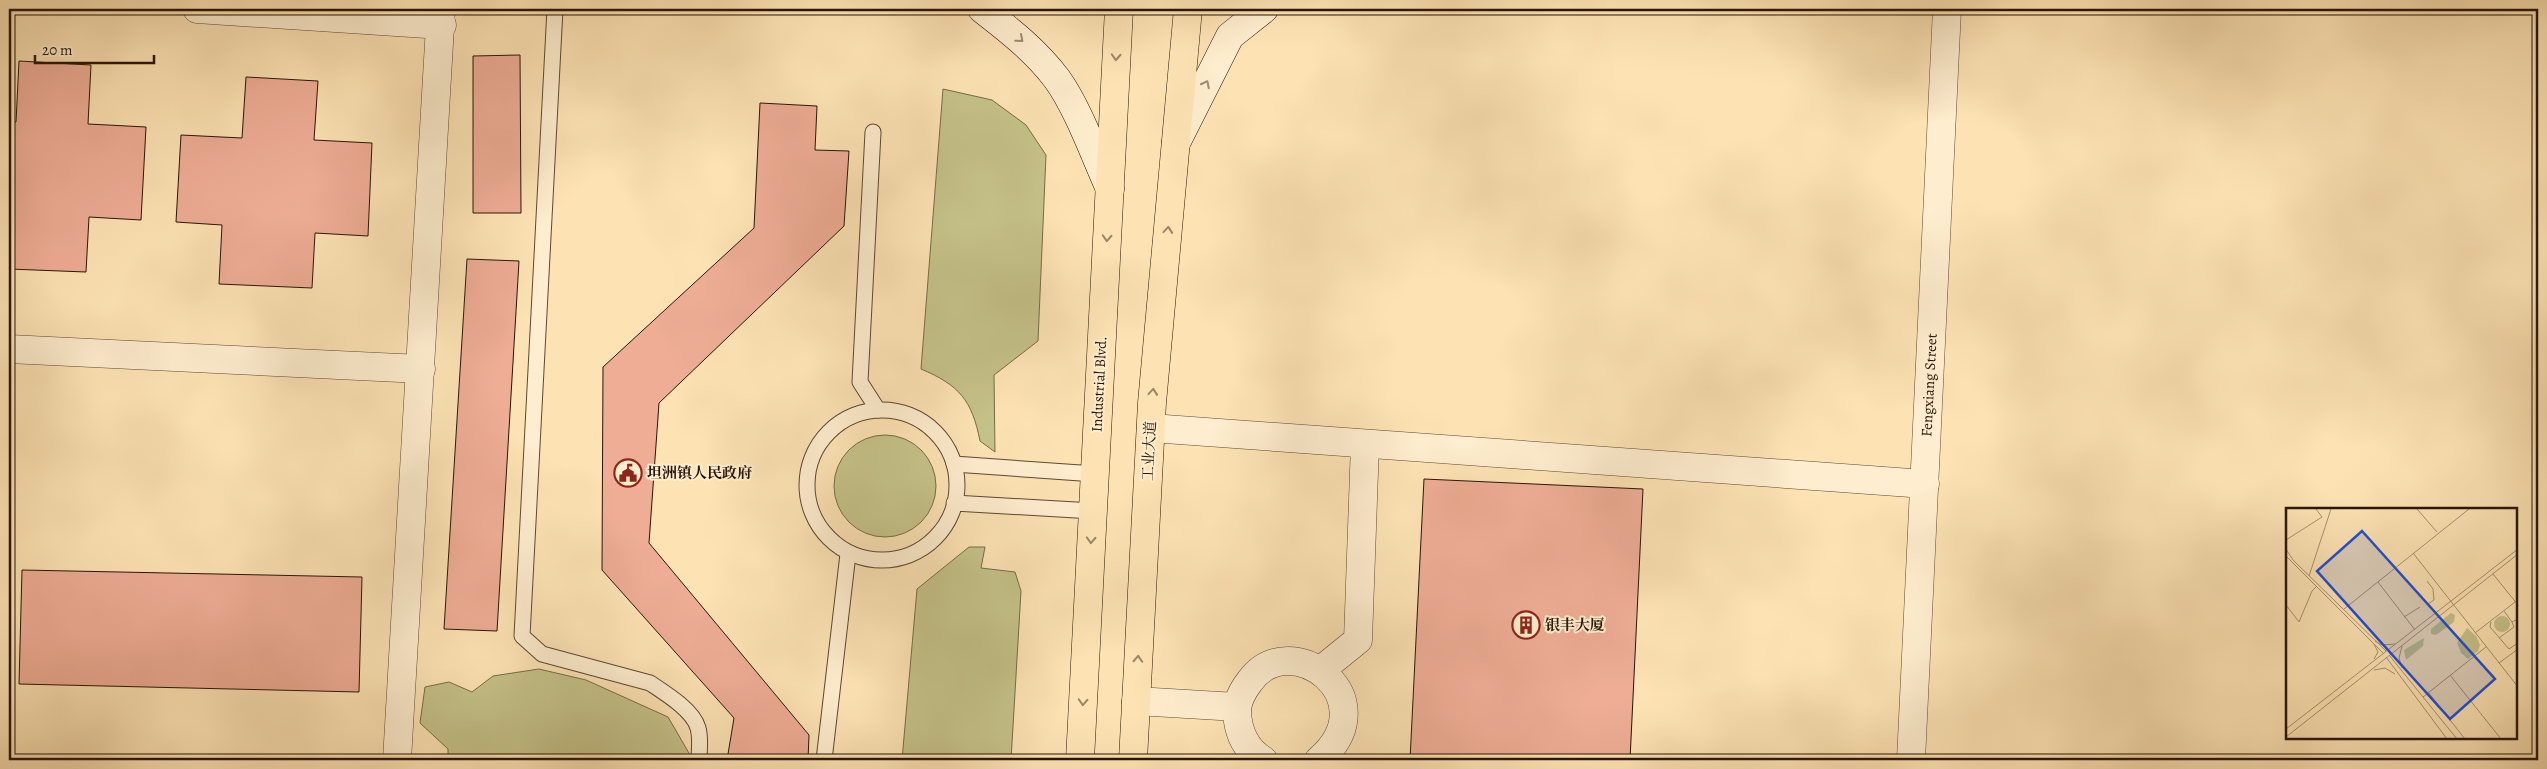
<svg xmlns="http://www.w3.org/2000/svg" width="2547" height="769" viewBox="0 0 2547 769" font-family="Alegreya,'Noto Serif SC',serif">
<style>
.green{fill:#c5c289;stroke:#766c48}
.building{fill:#efad96;stroke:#281507}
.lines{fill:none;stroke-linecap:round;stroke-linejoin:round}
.service-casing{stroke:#5d4832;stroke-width:17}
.minor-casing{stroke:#5d4832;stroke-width:29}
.secondary-casing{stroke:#281507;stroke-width:29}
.primary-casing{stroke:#281507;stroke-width:29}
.service{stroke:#feedce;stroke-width:15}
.minor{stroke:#feedce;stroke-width:28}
.secondary{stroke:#feedce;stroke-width:28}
.primary{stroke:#fde3b4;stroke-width:28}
.oneway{stroke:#9e8c74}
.oneway2{stroke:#9d8666}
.labels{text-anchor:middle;stroke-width:4;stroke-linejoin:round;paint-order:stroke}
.street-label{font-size:15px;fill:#281507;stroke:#feedce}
.poi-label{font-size:15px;font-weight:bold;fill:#281507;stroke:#feedce;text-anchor:start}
.inset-road{fill:none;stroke:#a8916f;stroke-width:1}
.view{fill:#1d4ed8;fill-opacity:0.15;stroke:#1d4ed8;stroke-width:2.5}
.inset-edge{fill:none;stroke:#281507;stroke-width:2.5}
</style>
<rect width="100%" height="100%" fill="#fde3b4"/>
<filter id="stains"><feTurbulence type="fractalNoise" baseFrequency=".004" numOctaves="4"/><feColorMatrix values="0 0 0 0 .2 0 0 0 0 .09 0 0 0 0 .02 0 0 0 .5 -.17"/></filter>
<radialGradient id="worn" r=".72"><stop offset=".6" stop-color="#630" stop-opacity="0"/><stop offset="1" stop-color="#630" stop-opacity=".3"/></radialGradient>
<!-- green -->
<g class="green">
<path d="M943,89l49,11 34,25 20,30 -8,186 -44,34 1,77 -15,-11c-8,-41 -21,-56 -59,-72z"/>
<circle cx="885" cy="486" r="51"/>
<path d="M969,547h16l-4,21 34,4 6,19 -10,169h-109l15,-171z"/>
<path d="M539,669l47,11 82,37 25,43h-245v-11l-28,-26 5,-36 24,-5 23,10 21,-16z"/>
</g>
<!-- building -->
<g class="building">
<path d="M520,55l1,158h-48v-157z"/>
<path d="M19,61l72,4 -3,59 58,3 -5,93 -52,-3 -3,55 -77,-3v-147h7z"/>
<path d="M246,77l72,4 -4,59 58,3 -4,93 -53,-3 -3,55 -93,-4 3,-59 -46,-3 5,-87 61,3z"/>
<path d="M760,103l57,3 -2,44 34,1 -5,75 -185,177 -10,140 160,192 -1,25h-81l7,-42 -132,-148 1,-203 151,-139z"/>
<path d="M467,259l52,2 -22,370 -53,-2z"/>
<path d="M1424,479l219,10 -13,271h-220z"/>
<path d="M22,570l340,7 -3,115 -340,-8z"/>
</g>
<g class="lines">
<!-- service casing -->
<g class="service-casing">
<g id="service">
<path d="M555,9l-33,627 20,18 108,29c15,10 43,27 48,45 3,10 1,23 1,32"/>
<path d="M873,132l-13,250 18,28"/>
<circle cx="882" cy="485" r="75"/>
<path d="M954,464l141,10"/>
<path d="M954,503l139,8"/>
<path d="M824,760l24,-206"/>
</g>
</g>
<!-- minor casing -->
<g class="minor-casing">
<g id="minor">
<path d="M197,9l245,16"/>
<path d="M9,349l412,20"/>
<path d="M1151,428l774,56"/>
<path d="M1321,670l37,-30 7,-196"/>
<path d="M1136,701l101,6"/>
<path d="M397,760l44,-751"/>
<path d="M1263,760c-18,-11 -25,-28 -26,-48 0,-12 6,-22 13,-31 40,-56 140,17 69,79"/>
<path d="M1911,760l36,-751"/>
</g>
</g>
<!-- secondary casing -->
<g class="secondary-casing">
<g id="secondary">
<path d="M982,9c27,21 54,42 75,70 21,29 38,77 53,110"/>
<path d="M1176,143l54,-107 34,-27"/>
</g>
</g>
<!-- primary casing -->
<g class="primary-casing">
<g id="primary">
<path d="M1080,760l39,-751"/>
<path d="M1133,760l19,-357 36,-394"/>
</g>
</g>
<!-- service -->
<use href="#service" class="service"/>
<!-- minor -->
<use href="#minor" class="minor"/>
<!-- secondary -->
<use href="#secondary" class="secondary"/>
<!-- primary -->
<use href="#primary" class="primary"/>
</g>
<!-- one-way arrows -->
<defs><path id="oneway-chevron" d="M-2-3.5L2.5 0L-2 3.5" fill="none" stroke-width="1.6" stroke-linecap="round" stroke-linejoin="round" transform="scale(1.25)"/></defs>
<g class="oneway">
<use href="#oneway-chevron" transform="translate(1020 39) rotate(41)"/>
<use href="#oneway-chevron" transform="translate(1206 84) rotate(-63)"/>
</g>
<g class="oneway2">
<use href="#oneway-chevron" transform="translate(1116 57) rotate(93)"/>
<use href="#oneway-chevron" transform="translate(1168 230) rotate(-85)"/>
<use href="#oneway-chevron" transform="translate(1107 238) rotate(93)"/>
<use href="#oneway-chevron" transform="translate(1153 392) rotate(-85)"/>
<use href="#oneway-chevron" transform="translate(1091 540) rotate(93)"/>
<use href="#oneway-chevron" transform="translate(1138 659) rotate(-87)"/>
<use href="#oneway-chevron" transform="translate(1083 702) rotate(93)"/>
</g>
<!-- icons -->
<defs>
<g id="civic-ring" transform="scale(1.4375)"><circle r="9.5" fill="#feedce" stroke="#8f2418" stroke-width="1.5"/><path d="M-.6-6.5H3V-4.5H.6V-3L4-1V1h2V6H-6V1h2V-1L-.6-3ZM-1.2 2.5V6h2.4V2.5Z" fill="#8f2418"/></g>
<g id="building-ring" transform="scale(1.4375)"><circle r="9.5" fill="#feedce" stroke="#8f2418" stroke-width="1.5"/><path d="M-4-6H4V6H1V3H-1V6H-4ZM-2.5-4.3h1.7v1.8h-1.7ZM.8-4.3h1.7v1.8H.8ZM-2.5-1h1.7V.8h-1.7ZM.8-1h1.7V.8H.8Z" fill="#8f2418"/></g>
</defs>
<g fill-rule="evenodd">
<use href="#civic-ring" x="628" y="473"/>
<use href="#building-ring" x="1526" y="625"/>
</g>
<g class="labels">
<!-- street labels -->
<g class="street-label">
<text transform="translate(1099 384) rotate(-87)" y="5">Industrial Blvd.</text>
<text transform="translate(1929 385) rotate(-87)" y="5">Fengxiang Street</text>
<text transform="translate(1149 451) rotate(-87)" y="5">工业大道</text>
</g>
<!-- poi labels -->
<g class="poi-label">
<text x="647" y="478">坦洲镇人民政府</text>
<text x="1545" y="630">银丰大厦</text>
</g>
</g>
<!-- overview -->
<g transform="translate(2286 508)">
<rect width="231" height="231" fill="#fde3b4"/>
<path d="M165,105l4,2 -1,7 -18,13 -5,-1v-5zM208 116a8 8 0 1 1 16 0a8 8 0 1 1-16 0ZM181,120l9,8 4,9 -2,6 -10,8 -7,-6 -4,-10zM138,130l-1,8 -17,14 -2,-10z" fill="#c5c289"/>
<path class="inset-road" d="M131,1l20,23M0,32l36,-23 -6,-8M0,41l7,11 93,91M127,45l105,134M0,48l97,97M207,66l25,31M23,68l22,-67M141,73l6,8 1,11 -6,4M92,74l37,48M0,97l13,17 13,-31 5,-5M58,101l125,-100M218,103l8,11 6,-3M118,109l16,-10M205,114l-1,5 19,22 9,-6M189,125l40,-31M213,130l15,-11 -2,-5M89,133l7,4 13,-1M88,136l4,8 -4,7M103,147l68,84M100,149l61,82M213,155l19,-14M116,160l-3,-10 3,-12M88,162l11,-2 10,6M164,167l51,64M142,184l37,47M137,189l63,-50M0,221l232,-180M0,229l232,-183"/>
<path class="view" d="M76,23l133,148 -45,40 -133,-148z"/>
<rect width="231" height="231" class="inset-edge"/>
</g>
<!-- margin -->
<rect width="2547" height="769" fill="none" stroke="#fde3b4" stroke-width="30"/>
<rect x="10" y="10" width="2527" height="749" fill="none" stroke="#281507" stroke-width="2.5"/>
<rect x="15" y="15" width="2517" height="739" fill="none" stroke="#281507"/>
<!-- scale -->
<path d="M35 55v8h119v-8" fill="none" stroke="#281507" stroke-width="2.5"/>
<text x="42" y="55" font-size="15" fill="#281507" stroke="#feedce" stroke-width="4" paint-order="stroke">20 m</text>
<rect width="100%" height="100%" filter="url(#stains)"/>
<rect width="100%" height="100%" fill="url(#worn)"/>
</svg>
